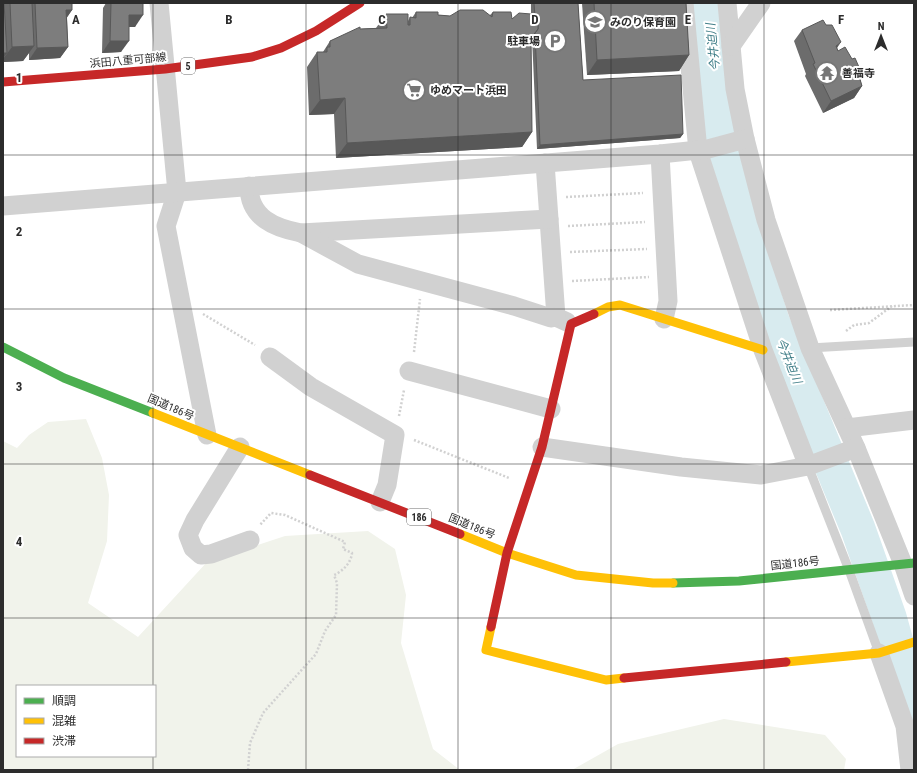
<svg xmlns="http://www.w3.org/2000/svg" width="917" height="773" viewBox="0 0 917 773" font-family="'Roboto Condensed','Noto Sans JP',sans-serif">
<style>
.green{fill:#f1f3eb;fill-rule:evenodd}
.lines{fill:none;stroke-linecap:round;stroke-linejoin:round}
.river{stroke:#d8ebef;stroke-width:35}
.path{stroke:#d1d1d1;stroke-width:2.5;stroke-dasharray:2 2;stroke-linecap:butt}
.lane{stroke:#d1d1d1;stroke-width:9}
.street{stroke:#d1d1d1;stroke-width:19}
.fast{stroke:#4caf50;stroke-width:9}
.slow{stroke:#ffc107;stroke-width:9}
.jam{stroke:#c62828;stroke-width:9}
.wall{fill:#6c6c6c}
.shaded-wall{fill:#585858}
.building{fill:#7d7d7d;stroke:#585858}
.grid{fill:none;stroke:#2c2c2c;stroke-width:1;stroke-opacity:0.55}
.labels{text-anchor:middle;stroke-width:4;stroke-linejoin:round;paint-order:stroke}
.shield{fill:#fff;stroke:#6b6b6b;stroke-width:1}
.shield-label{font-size:10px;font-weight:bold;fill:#2c2c2c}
.poi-label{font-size:11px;font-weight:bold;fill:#2c2c2c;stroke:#fff;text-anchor:start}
.street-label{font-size:11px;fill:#2c2c2c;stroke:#fff}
.water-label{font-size:12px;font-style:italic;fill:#407e88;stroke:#fff}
.grid-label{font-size:13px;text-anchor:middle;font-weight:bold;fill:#2c2c2c;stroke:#fff;stroke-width:4;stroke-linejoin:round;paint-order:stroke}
</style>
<rect width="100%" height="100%" fill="#fff"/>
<!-- green -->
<g class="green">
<path d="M86,419l16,39 7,37 -2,46 -19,62 50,34 69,-75 78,-26 83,-5 27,18 11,46 -5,48 32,106 27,21h-457v-329l14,7 12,-13 19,-13zM17,686h138v70h-138z"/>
<path d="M724,719l101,16 21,24 -2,11h-272l46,-26z"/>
</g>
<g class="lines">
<!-- river -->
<path class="river" d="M708,3l6,75 7,54 19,87 32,102 86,208 31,88 25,90"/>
<!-- path -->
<g class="path">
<path d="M566,197l77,-4"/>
<path d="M568,226l77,-4"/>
<path d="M570,252l77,-3"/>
<path d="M572,281l77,-4"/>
<path d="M830,310l84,-5"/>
<path d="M203,314l52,31"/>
<path d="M846,331l8,-6 15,-2 23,-17"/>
<path d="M414,352l6,-53"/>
<path d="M399,416l5,-26"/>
<path d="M414,440l95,38"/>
<path d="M248,770l2,-27 13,-30 53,-59 9,-23 11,-16 1,-32 -3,-8c9,-4 17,-12 18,-22l-9,-4 2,-7 -60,-27 -14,-2 -11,12"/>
</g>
<!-- lane -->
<g class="lane">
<path d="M810,348l104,-6"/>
<path d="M808,466l41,104 30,83"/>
</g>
<!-- street -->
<g class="street">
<path d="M159,3l18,189 -11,34 41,209"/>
<path d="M684,3l14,148 65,199 45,116"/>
<path d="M727,3l8,86 10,50 21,81 44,128 46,100 47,116 11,32"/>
<path d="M731,46l30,-43"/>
<path d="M660,154l8,147 -4,18"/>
<path d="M545,163l11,154 11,5"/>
<path d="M249,186c0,32 26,42 52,47l248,-14"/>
<path d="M3,206l657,-52 48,-5 37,-10"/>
<path d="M301,233l57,31 156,42 37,12 5,-1"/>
<path d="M270,357l41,30 84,48 -8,50 -7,17"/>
<path d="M409,371l142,38"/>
<path d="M847,428l67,-8"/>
<path d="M240,447l-45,73 -7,15 5,13 8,7 10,-1 39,-14"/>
<path d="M542,447l139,20 80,8 47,-9 48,-18"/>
<path d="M879,653l26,73 5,44"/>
</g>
<!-- fast -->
<g class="fast">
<path d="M3,347l61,31 89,35"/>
<path d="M673,583l66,-2 175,-18"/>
</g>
<!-- slow -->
<g class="slow">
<path d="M594,314l14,-7 12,-2 143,45"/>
<path d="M153,413l157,62"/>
<path d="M460,534l47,19 69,22 77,8h20"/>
<path d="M491,627l-5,23 120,30 18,-2"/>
<path d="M786,662l93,-9 35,-11"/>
</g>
<!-- jam -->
<g class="jam">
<path d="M3,82l162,-13 87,-12 29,-9 35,-17 44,-28"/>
<path d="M310,475l150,59"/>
<path d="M491,627l16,-74 35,-106 29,-123 23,-10"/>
<path d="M624,678l162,-16"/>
</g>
</g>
<!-- wall -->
<g class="wall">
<path d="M3,3h69v7l-5,7 1,30 -8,11 -31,2v-7l-6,8 -20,1z"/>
<path d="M106,3h37l-8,24h-6l-8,25 -19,1 1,-45z"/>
<path d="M531,3h47l5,77 100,54 -3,4 -143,11 -5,-112 -1,2 1,93 -10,15 -186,11 -2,-44 -25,1 -2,-48 10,-15h6l7,-11 30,-12 16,-1 10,-14 22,7 2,-4 2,1 4,-6 22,3 12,1 40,-1 3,-3 19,7 19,-5z"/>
<path d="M582,3h104l3,52 -10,16 -92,4z"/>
<path d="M802,30l35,18 1,3 14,8 10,15 -2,4 2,8 -8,12 -31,15 -18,-37 1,-2 -12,-33z"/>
</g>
<!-- shaded-wall -->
<g class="shaded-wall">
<path d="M66,10h6l-8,12z"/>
<path d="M129,15h14l-8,12h-15z"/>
<path d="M110,41h19l-8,11 -19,1z"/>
<path d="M841,42l-8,12 3,-8z"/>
<path d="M34,46l-11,15 -20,1v-3l9,-12z"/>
<path d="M68,47l-8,11 -31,2 8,-12z"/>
<path d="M3,53h4l-4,5z"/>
<path d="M689,55l-10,16 -92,4 10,-15z"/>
<path d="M862,86l-8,12 -31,15 8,-12z"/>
<path d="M345,98l-11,16 -25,1 11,-15z"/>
<path d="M532,132l-10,15 -186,11 11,-15z"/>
<path d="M683,134l-3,4 -143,11 3,-4z"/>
</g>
<!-- building -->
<g class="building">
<path d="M3,3h1l3,50h-4z"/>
<path d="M10,3h22l2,43 -22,1z"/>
<path d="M35,3h37v7h-6l2,37 -31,1z"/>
<path d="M111,3h32v12h-14v26h-19z"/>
<path d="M534,3h44l5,77 98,-5 2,59 -143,11 -5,-112 3,-4v-9l-3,-3z"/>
<path d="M594,3h92l3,52 -92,5z"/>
<path d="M460,10h23l9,7 1,-5h18l1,7 7,-6 12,1 7,6v9l-7,9 1,94 -185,11 -2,-45 -25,2 -3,-48h10v-5h3v-6l30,-14v2l27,-1 -1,-14h22v11h2v-8l6,1v-6h22v3l12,1z"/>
<path d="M823,20l3,5h6l9,17 -5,4 2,5 7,-4 7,12 3,-1 7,16 -3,2 3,10 -31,15 -18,-37 2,-1 -13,-33z"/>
</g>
<!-- grid -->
<path class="grid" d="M153,3v683M306,3v767M458,3v767M611,3v767M764,3v767M3,155h911M3,309h911M3,464h911M3,618h911M153,756v14"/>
<!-- icons -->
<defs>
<g id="school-ring" transform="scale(1.15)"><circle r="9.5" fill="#fff" stroke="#767676" stroke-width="1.5"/><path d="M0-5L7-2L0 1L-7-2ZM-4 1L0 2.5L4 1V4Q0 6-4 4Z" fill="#767676"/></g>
<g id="parking-ring" transform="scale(1.15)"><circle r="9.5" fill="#fff" stroke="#767676" stroke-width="1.5"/><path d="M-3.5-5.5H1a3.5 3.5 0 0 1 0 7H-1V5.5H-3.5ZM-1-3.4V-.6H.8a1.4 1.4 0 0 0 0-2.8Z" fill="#767676"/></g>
<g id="temple-ring" transform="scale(1.15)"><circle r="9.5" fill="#fff" stroke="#767676" stroke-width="1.5"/><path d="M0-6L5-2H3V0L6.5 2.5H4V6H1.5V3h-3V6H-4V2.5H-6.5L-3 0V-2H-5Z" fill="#767676"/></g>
<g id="supermarket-ring" transform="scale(1.15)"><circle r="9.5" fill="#fff" stroke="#767676" stroke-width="1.5"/><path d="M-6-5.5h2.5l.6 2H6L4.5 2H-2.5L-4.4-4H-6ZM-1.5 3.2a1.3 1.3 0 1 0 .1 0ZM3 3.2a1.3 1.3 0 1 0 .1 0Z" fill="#767676"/></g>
</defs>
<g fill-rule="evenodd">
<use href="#school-ring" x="595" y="22"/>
<use href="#parking-ring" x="555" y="41"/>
<use href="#temple-ring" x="827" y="73"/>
<use href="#supermarket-ring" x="414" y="90"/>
</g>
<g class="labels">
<!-- shield labels -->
<g class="shield">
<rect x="181" y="58" width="14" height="16" rx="3"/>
<rect x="407" y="509" width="24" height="16" rx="3"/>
</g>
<g class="shield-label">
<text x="188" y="70">5</text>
<text x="419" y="521">186</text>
</g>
<!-- poi labels -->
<g class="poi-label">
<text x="610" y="26">みのり保育園</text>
<text x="540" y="45" text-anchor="end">駐車場</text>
<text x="842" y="77">善福寺</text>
<text x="430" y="94">ゆめマート浜田</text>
</g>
<!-- street labels -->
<g class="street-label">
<text transform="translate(128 60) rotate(-5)" y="4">浜田八重可部線</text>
<text transform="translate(171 407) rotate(23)" y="4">国道186号</text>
<text transform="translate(472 526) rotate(22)" y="4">国道186号</text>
<text transform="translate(795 563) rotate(-6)" y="4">国道186号</text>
</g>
<!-- water labels -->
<g class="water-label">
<text transform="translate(713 47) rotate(-96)" y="4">今井迫川</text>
<text transform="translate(789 361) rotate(68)" y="4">今井迫川</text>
</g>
</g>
<g class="grid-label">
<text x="76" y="24">A</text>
<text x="229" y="24">B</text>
<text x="382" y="24">C</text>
<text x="535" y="24">D</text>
<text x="688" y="24">E</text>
<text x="841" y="24">F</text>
<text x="19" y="82">1</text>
<text x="19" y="236">2</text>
<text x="19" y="391">3</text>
<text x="19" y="546">4</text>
</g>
<!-- border -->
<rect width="917" height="773" fill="none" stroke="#2c2c2c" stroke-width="8"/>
<!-- legend -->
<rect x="16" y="685" width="140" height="72" fill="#ffffff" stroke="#ababab"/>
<rect x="24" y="698" width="20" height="6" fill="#4caf50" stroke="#ababab"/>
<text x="52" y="705" font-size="12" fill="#2c2c2c">順調</text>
<rect x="24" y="718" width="20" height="6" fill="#ffc107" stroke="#ababab"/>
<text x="52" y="725" font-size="12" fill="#2c2c2c">混雑</text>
<rect x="24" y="738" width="20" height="6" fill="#c62828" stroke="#ababab"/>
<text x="52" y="745" font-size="12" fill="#2c2c2c">渋滞</text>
<!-- north arrow -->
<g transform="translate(881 36)" stroke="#ffffff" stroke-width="3" paint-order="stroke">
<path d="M0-3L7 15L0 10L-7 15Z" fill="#2c2c2c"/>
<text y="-6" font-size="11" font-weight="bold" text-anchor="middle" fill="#2c2c2c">N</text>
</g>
</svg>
